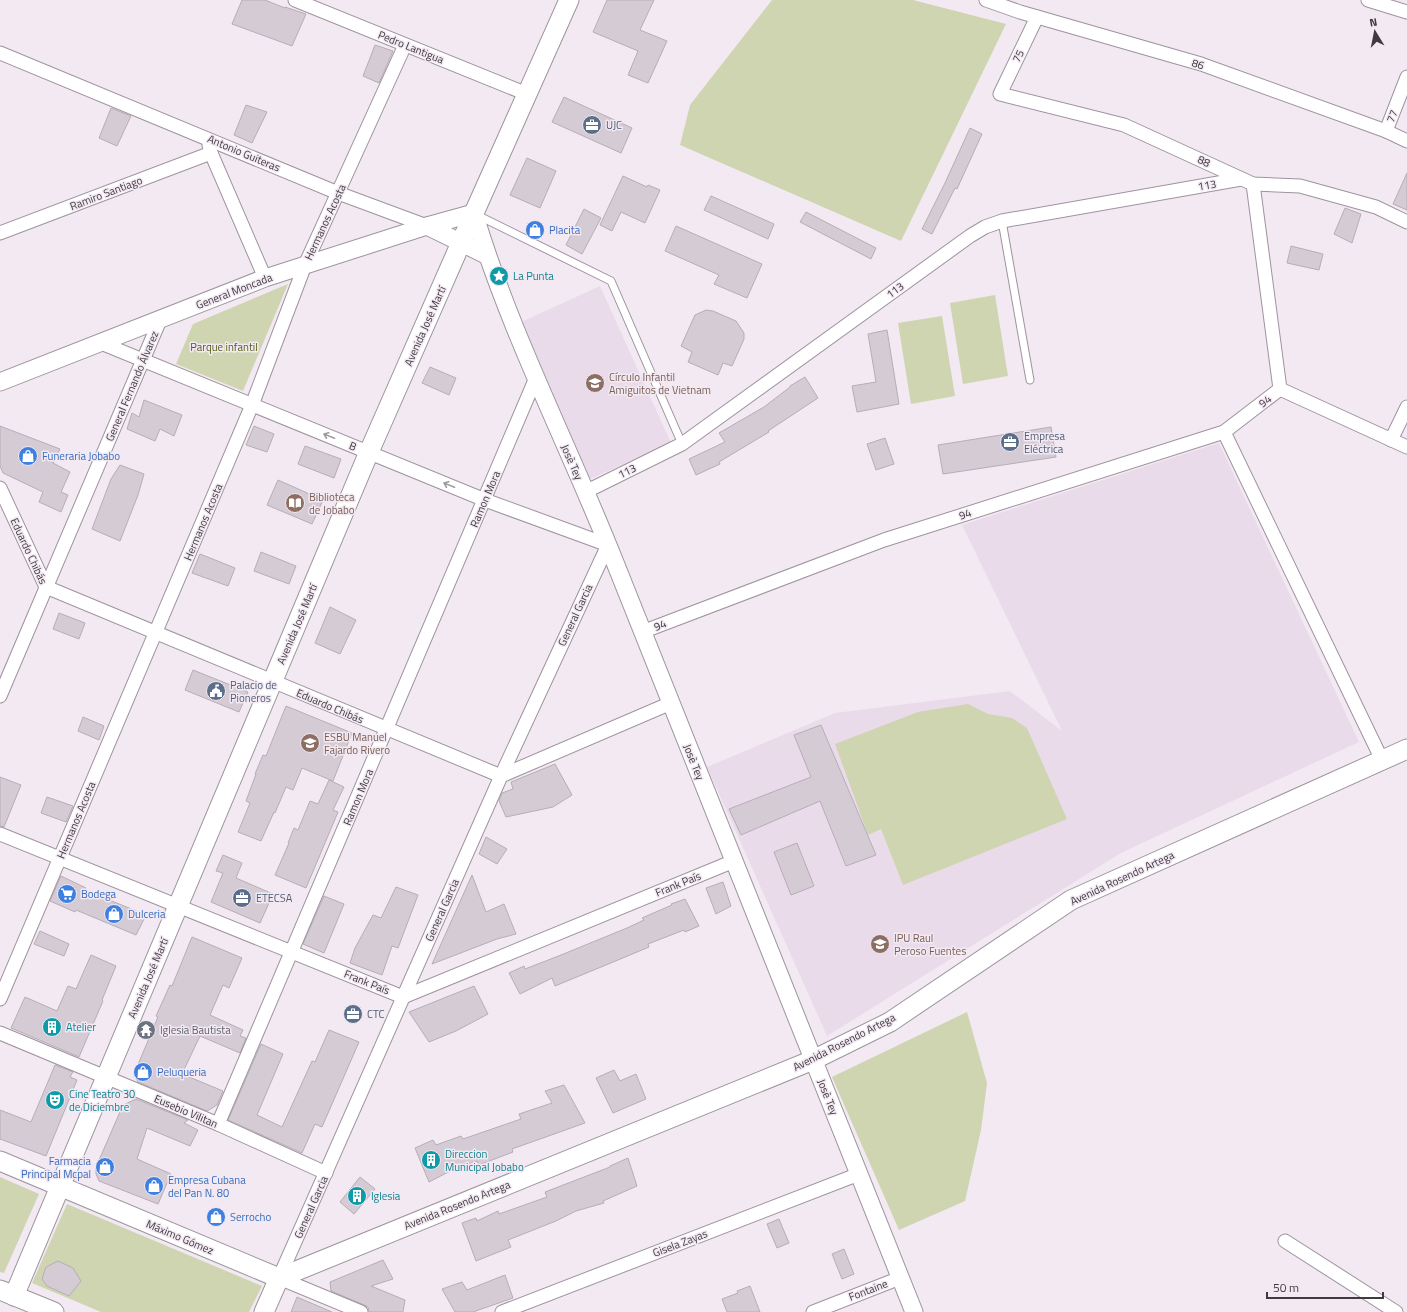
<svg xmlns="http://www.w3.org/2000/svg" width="1407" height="1312" viewBox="0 0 1407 1312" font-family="'Titillium Web',sans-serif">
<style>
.built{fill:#eadbea}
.park{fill:#ced5b0}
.building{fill:#d4cbd5;stroke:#b6adb7}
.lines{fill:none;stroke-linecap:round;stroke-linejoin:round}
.service-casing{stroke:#9d949e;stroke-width:9}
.minor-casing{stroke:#9d949e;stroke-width:15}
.tertiary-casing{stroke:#9d949e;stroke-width:19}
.secondary-casing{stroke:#9d949e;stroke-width:21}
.service{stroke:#fff;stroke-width:7}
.minor{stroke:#fff;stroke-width:13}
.tertiary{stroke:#fff;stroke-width:17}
.secondary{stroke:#fff;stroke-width:19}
.oneway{stroke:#9e9c9f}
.labels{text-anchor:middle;stroke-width:3;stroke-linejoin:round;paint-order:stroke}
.street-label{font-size:11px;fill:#3e3a3f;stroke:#f3e9f3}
.service-label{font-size:11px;fill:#4e5e75;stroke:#f3e9f3;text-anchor:start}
.shop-label{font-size:11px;fill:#366cbe;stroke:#f3e9f3;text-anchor:start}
.culture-label{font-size:11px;fill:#0d838f;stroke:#f3e9f3;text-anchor:start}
.park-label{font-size:11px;fill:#535b14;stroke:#f3e9f3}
.education-label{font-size:11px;fill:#785e54;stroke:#f3e9f3;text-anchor:start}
.worship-label{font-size:11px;fill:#5b616d;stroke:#f3e9f3;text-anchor:start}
</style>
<rect width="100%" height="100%" fill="#f3e9f3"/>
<!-- built -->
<g class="built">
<path d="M600,286l71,157 -81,36 -71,-156z"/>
<path d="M1219,443l140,299 -238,111 -294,183 -120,-269 128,-54 175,-22 52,40 -100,-206z"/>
</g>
<!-- park -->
<g class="park">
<path d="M772,0h141l93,24 -105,217 -221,-96 10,-40z"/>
<path d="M288,284l-45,107 -67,-27 17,-40z"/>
<path d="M995,295l13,81 -45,8 -13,-81z"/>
<path d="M942,316l13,80 -44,8 -13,-81z"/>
<path d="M968,704l20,10 24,4 15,10 40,91 -164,66 -22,-56 -13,6 -33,-91 83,-32z"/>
<path d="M967,1012l20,71 -6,47 -16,71 -66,29 -67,-153z"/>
<path d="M0,1177l39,17 -35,79 -4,-1z"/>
<path d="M67,1204l195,82 -13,26h-148l-69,-29z"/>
</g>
<!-- building -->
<g class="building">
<path d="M242,0h23l20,8v-1l21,7 -14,32 -60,-22z"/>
<path d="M607,0h47l-14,30 27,11 -19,42 -20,-8 10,-24 -45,-19z"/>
<path d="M375,45l18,6 -14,32 -16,-7z"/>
<path d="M564,97l68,31 -11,25 -69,-31z"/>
<path d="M246,105l21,7 -15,31 -18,-8z"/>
<path d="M111,108l20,8 -14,30 -18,-8z"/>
<path d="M970,128l12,6 -25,55 -2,-1 -23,46 -10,-5 23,-46z"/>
<path d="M527,158l29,13 -16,37 -30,-13z"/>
<path d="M1407,173v37l-14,-6z"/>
<path d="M623,176l24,11 1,-2 12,5 -15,33 -24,-11 -9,19 -12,-6z"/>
<path d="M711,196l63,28 -6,15 -64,-29z"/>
<path d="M1345,208l16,6 -9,29 -18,-9z"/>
<path d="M584,209l17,9 -19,36 -16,-9z"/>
<path d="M806,212l70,36 -5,11 -71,-37z"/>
<path d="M676,226l86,38 -15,34 -33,-14 5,-9 -54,-24z"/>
<path d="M1291,246l32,8 -4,16 -32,-7z"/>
<path d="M706,310l7,1 23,10 8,12v6l-12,27 -9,-3 -5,12 -30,-13 4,-10 -11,-6 14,-31z"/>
<path d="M887,330l12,74 -42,8 -5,-26 24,-4 -8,-48z"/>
<path d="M430,367l26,11 -7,17 -27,-12z"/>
<path d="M805,377l13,21 -50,33 1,1 -50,30 1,2 -24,11 -7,-16 36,-17 -6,-9 45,-26 26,-20v-1z"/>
<path d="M144,400l38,15 -8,21 -14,-7 -5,12 -28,-12 5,-16 7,4z"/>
<path d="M0,426l60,23 -7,14 17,9 -9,20 7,3 -7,17 -22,-10 4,-10 -40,-19 -3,-7z"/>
<path d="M254,426l20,8 -7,18 -21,-7z"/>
<path d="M1051,427l5,30 -113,17 -5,-29z"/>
<path d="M885,438l9,26 -18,6 -9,-26z"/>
<path d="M305,446l36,13 -7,19 -36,-14z"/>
<path d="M120,465l24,9 -6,21 -18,46 -28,-12 19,-50z"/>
<path d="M278,480l45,20 -11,24 -45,-19z"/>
<path d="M261,552l35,14 -7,18 -35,-13z"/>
<path d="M200,554l35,14 -7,18 -36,-13z"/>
<path d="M330,607l26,13 -16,34 -25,-11z"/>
<path d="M59,613l26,10 -6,16 -26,-10z"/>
<path d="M193,670l55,22 -9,20 -54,-22z"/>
<path d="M286,706l66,27 -19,48 -31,-13 -9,22 -7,-3 -11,26 -1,-1 -13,29 -23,-9 12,-29 -4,-2 10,-27h-1l8,-19 3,1z"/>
<path d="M83,717l21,9 -5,14 -21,-9z"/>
<path d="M821,725l55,130 -30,11 -26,-65 -79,34 -12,-26 82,-32 -17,-42z"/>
<path d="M555,764l17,31 -19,12 -47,10 -7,-16 3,-8 11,-4 -2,-7z"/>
<path d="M0,777l21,8 -17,42 -4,-1z"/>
<path d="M329,780l15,7 -11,23 5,2 -32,76 -31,-13 14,-32h-1l6,-15 4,2 12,-29 8,3z"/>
<path d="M47,797l26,9 -7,16 -25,-9z"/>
<path d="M486,837l21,12 -10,15 -18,-10z"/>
<path d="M797,843l17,43 -23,9 -17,-43z"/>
<path d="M223,855l19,8 -6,15 37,16 -13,29 -49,-21 12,-29 -7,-2z"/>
<path d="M472,875l14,37 18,-8 12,30 -19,5 -65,25z"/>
<path d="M61,876l25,12 -1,2 61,25 -10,20 -60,-25 -1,2 -25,-11z"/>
<path d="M723,882l8,24 -15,8 -10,-26z"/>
<path d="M396,887l22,8 -20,53 -6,-2 -10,29 -32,-12 5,-15 18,-33 8,3z"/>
<path d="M324,896l20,8 -20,49 -21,-9z"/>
<path d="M685,899l14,27 -14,6 -1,-2 -36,14 1,3 -31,13 -63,26 -3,-8 -32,16 -11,-21 15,-7 1,3 36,-14 66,-27 17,-8 -2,-2 30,-13 -1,-1z"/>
<path d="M40,931l29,13 -5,12 -30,-12z"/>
<path d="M192,937l50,21 -13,30 -6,-3 -13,30 33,15 -3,6 6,2 -6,15 -40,-17 -18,38 41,17 -6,14 -10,6 -69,-29 -4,-8 24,-57 -2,-1 14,-31 2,1z"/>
<path d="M91,955l25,11 -14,34 1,1 -24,56 -68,-29 14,-31 32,14 11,-25 8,3z"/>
<path d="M474,986l14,28 -32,17 -27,11 -20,-30z"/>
<path d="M329,1030l30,12 -37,85 -7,-3 -13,29 -74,-33 33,-76 22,10 -26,61 25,12 30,-66 3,1z"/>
<path d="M55,1065l18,7 -3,5 7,3 -31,76 -46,-17v-29l31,12z"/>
<path d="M614,1070l6,11 16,-7 10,25 -33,14 -17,-35z"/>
<path d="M564,1085l21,38 -73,26 1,3 -34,13 -2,-4 -23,8 -25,13 -14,-34 18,-8 3,5 25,-9 2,3 58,-20 -2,-5 33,-11 -7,-12z"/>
<path d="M136,1099l52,21 -4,3 14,7 -8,16 -43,-18 -10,31 34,15 -13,30 -59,-23 -3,-7v-7l27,-62z"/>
<path d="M628,1158l9,28 -34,15 1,2 -28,8 -20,10 -48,19 3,7 -35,14 -14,-38 14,-5 1,3 21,-10 1,3 48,-17 -2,-5 65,-25v-1z"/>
<path d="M360,1177l15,12 -21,25 -14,-12z"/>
<path d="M779,1219l10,24 -12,5 -10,-24z"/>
<path d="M844,1249l10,25 -12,5 -10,-25z"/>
<path d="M383,1260l10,19 -22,7 34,14 -2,12h-34l-1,-5 -4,-2 -33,-14 -1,-9z"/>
<path d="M58,1261l15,7 8,13 -12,15 -22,-10 -5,-7 4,-12z"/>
<path d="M505,1275l8,23 -40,14h-18l-13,-23 20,-7 5,8z"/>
<path d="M750,1286l10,26h-33l-5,-13 16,-6 -1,-2z"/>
<path d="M297,1297l35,15h-41z"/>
</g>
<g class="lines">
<!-- service casing -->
<g class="service-casing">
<g id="service">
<path d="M477,215l134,66 71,163"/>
<path d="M1002,221l28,159"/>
</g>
</g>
<!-- minor casing -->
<g class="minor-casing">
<g id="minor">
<path d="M295,0l232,94"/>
<path d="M986,0l34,12 181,52 185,67 21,10"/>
<path d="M1368,0l39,12"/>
<path d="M1037,17l-37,77 124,31 129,59 47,2 76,21 31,15"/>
<path d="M0,53l338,140 89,33"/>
<path d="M1386,131l21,-54"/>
<path d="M209,145l2,8 54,125"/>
<path d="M1253,184l27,205"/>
<path d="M0,233l211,-80"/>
<path d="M101,343l384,157 123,45 -107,231 -222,502 82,34"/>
<path d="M1280,389l127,58"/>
<path d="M1224,432l158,328"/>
<path d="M1391,440l16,-33"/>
<path d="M0,488l46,99 455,189 170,-73"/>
<path d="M585,492l97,-48 288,-208 15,-9 17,-6 239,-42"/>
<path d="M642,632l242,-92 340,-108 56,-43"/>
<path d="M0,696l160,-376"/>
<path d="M0,834l403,163 331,-136"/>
<path d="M0,999l252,-594 53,-140 100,-220"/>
<path d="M0,1033l218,91 108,49"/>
<path d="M218,1124l317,-744"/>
<path d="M1285,1241l111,71"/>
<path d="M502,1312l357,-138"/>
<path d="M813,1312l87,-34"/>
</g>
</g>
<!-- tertiary casing -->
<g class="tertiary-casing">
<g id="tertiary">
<path d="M427,226l59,29"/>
<path d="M0,382l265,-104 162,-52 47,-13c36,120 94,231 140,347 100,251 200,502 300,752"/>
</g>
</g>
<!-- secondary casing -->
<g class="secondary-casing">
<g id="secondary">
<path d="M0,1161l279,117"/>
<path d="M279,1278l534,-218 77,-38 181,-122 336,-151"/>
<path d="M0,1290l54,22"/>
<path d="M14,1296l355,-844 105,-239 95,-213"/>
<path d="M264,1312l15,-34"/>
</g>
</g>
<!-- service -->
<use href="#service" class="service"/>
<!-- minor -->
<use href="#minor" class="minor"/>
<!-- tertiary -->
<use href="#tertiary" class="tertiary"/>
<!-- secondary -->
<use href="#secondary" class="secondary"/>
</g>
<!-- one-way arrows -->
<defs><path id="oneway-shaft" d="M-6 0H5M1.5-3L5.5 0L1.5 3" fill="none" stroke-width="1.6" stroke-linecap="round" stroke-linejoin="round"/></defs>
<g class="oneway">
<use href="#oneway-shaft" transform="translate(329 436) rotate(-158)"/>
<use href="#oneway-shaft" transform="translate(449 485) rotate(-158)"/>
</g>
<!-- icons -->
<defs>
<g id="office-disc" transform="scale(1)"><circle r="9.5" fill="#5c6f8a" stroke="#f3e9f3"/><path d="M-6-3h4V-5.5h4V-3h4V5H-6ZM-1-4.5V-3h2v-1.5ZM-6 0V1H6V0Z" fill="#fff"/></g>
<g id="shop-disc" transform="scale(1)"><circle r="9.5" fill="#3f7fe0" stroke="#f3e9f3"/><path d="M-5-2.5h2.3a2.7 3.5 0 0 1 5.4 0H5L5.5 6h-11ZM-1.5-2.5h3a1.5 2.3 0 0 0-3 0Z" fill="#fff"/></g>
<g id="sight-disc" transform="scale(1)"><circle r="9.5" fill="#0f9aa8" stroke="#f3e9f3"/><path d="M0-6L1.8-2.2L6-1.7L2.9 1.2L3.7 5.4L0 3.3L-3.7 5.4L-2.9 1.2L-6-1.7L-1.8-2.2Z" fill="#fff"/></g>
<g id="school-disc" transform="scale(1)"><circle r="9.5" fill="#8d6e63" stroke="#f3e9f3"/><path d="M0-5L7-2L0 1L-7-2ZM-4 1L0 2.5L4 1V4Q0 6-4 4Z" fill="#fff"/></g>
<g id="library-disc" transform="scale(1)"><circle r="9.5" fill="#8d6e63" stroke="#f3e9f3"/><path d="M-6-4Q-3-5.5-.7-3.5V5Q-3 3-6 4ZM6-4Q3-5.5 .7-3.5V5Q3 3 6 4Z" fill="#fff"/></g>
<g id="civic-disc" transform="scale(1)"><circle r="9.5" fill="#5c6f8a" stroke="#f3e9f3"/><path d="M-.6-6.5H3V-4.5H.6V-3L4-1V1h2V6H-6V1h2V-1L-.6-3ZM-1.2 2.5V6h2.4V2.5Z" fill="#fff"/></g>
<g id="supermarket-disc" transform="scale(1)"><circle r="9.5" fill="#3f7fe0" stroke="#f3e9f3"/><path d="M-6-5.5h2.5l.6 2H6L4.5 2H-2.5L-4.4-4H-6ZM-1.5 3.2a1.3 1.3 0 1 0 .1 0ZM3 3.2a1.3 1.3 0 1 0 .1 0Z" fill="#fff"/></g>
<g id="building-disc" transform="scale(1)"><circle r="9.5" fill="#0f9aa8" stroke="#f3e9f3"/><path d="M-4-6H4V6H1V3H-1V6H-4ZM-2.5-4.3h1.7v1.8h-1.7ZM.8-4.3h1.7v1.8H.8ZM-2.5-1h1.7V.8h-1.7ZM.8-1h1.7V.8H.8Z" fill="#fff"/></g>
<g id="temple-disc" transform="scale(1)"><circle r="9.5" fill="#6b7280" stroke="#f3e9f3"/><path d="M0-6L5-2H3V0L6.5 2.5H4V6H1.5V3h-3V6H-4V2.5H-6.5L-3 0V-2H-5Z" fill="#fff"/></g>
<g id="theatre-disc" transform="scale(1)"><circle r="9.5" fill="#0f9aa8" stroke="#f3e9f3"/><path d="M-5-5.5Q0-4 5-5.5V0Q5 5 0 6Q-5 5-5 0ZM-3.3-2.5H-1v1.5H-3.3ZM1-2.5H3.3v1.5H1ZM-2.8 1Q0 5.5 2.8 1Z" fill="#fff"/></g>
</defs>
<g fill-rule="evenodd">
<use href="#office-disc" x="592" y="125"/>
<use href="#shop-disc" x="535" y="230"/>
<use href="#sight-disc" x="499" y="276"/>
<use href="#school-disc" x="595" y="383"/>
<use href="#office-disc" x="1010" y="442"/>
<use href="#shop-disc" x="28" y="456"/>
<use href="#library-disc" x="295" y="503"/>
<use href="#civic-disc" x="216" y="691"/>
<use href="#school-disc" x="310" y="743"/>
<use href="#supermarket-disc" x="67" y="894"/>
<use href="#office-disc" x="242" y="898"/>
<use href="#shop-disc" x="114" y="914"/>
<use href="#school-disc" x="880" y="944"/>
<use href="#office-disc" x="353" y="1014"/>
<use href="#building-disc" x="52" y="1027"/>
<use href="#temple-disc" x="146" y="1030"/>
<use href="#shop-disc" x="143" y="1072"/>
<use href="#theatre-disc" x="55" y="1100"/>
<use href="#building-disc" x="431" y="1160"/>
<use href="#shop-disc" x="105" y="1167"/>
<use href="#shop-disc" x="154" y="1186"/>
<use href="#building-disc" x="357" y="1196"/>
<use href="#shop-disc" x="216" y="1217"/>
</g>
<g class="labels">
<!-- street labels -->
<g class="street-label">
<text transform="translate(411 47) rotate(22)" y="4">Pedro Lantigua</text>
<text transform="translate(1018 56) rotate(-65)" y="4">75</text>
<text transform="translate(1198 64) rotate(18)" y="4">86</text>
<text transform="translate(1392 116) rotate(-69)" y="4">77</text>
<text transform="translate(244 153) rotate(23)" y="4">Antonio Guiteras</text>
<text transform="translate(1204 161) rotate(25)" y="4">88</text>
<text transform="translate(1207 185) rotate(-10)" y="4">113</text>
<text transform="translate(106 193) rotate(-21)" y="4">Ramiro Santiago</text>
<text transform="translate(325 222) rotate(-65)" y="4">Hermanos Acosta</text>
<text transform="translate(895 290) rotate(-36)" y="4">113</text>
<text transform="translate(234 291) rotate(-21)" y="4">General Moncada</text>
<text transform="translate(425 326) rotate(-66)" y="4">Avenida José Martí</text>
<text transform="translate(132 386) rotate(-67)" y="4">General Fernando Álvarez</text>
<text transform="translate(1265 401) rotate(-38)" y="4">94</text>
<text transform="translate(353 446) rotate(22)" y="4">B</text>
<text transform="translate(572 462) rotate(66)" y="4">Josè Tey</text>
<text transform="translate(627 471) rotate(-26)" y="4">113</text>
<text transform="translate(485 499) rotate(-67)" y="4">Ramon Mora</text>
<text transform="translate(965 514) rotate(-18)" y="4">94</text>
<text transform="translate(203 522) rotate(-67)" y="4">Hermanos Acosta</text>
<text transform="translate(29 551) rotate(65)" y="4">Eduardo Chibás</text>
<text transform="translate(575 615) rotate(-65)" y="4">General Garcia</text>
<text transform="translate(297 624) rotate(-67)" y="4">Avenida José Martí</text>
<text transform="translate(660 625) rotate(-21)" y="4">94</text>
<text transform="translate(330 706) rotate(23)" y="4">Eduardo Chibás</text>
<text transform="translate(694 762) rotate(68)" y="4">Josè Tey</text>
<text transform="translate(358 797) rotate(-67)" y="4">Ramon Mora</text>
<text transform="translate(76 820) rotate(-67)" y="4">Hermanos Acosta</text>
<text transform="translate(1122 878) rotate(-25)" y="4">Avenida Rosendo Artega</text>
<text transform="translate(678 884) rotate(-22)" y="4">Frank País</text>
<text transform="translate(442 910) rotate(-66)" y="4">General Garcia</text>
<text transform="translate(148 978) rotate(-67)" y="4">Avenida José Martí</text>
<text transform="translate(367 982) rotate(22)" y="4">Frank País</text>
<text transform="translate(844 1042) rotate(-27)" y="4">Avenida Rosendo Artega</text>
<text transform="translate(828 1097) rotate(68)" y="4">Josè Tey</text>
<text transform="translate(186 1111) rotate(23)" y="4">Eusebio Vilitan</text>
<text transform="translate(457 1205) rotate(-22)" y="4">Avenida Rosendo Artega</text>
<text transform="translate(311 1207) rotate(-66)" y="4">General Garcia</text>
<text transform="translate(180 1237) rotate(23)" y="4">Máximo Gómez</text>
<text transform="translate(680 1243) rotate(-21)" y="4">Gisela Zayas</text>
<text transform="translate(868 1290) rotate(-21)" y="4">Fontaine</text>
</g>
<!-- service labels -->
<g class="service-label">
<text x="606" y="129">UJC</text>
<text x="1024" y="440">Empresa<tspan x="1024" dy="13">Eléctrica</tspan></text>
<text x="230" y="689">Palacio de<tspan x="230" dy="13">Pioneros</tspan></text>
<text x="256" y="902">ETECSA</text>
<text x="367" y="1018">CTC</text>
</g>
<!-- shop labels -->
<g class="shop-label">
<text x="549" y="234">Placita</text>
<text x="42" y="460">Funeraria Jobabo</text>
<text x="81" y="898">Bodega</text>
<text x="128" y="918">Dulceria</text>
<text x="157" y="1076">Peluqueria</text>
<text x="91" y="1165" text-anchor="end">Farmacia<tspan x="91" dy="13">Principal Mcpal</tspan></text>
<text x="168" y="1184">Empresa Cubana<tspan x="168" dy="13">del Pan N. 80</tspan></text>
<text x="230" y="1221">Serrocho</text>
</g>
<!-- culture labels -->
<g class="culture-label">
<text x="513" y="280">La Punta</text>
<text x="66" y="1031">Atelier</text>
<text x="69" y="1098">Cine Teatro 30<tspan x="69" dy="13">de Diciembre</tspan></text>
<text x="445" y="1158">Direccion<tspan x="445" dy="13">Municipal Jobabo</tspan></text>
<text x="371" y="1200">Iglesia</text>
</g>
<!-- park labels -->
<g class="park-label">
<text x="224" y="351">Parque infantil</text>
</g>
<!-- education labels -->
<g class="education-label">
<text x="609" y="381">Círculo Infantil<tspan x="609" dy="13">Amiguitos de Vietnam</tspan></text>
<text x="309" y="501">Biblioteca<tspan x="309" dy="13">de Jobabo</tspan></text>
<text x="324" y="741">ESBU Manuel<tspan x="324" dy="13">Fajardo Rivero</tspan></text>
<text x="894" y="942">IPU Raul<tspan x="894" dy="13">Peroso Fuentes</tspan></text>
</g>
<!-- worship labels -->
<g class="worship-label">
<text x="160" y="1034">Iglesia Bautista</text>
</g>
</g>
<!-- north arrow -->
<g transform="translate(1375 32) rotate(350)" stroke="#f3e9f3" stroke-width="3" paint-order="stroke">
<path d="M0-3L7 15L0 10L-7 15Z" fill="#3e3a3f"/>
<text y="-6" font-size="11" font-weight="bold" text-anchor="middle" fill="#3e3a3f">N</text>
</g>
<!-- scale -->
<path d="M1267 1292v6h116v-6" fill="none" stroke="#3e3a3f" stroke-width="2"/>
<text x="1273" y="1292" font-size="12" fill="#3e3a3f" stroke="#f3e9f3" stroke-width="3" paint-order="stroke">50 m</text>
</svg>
